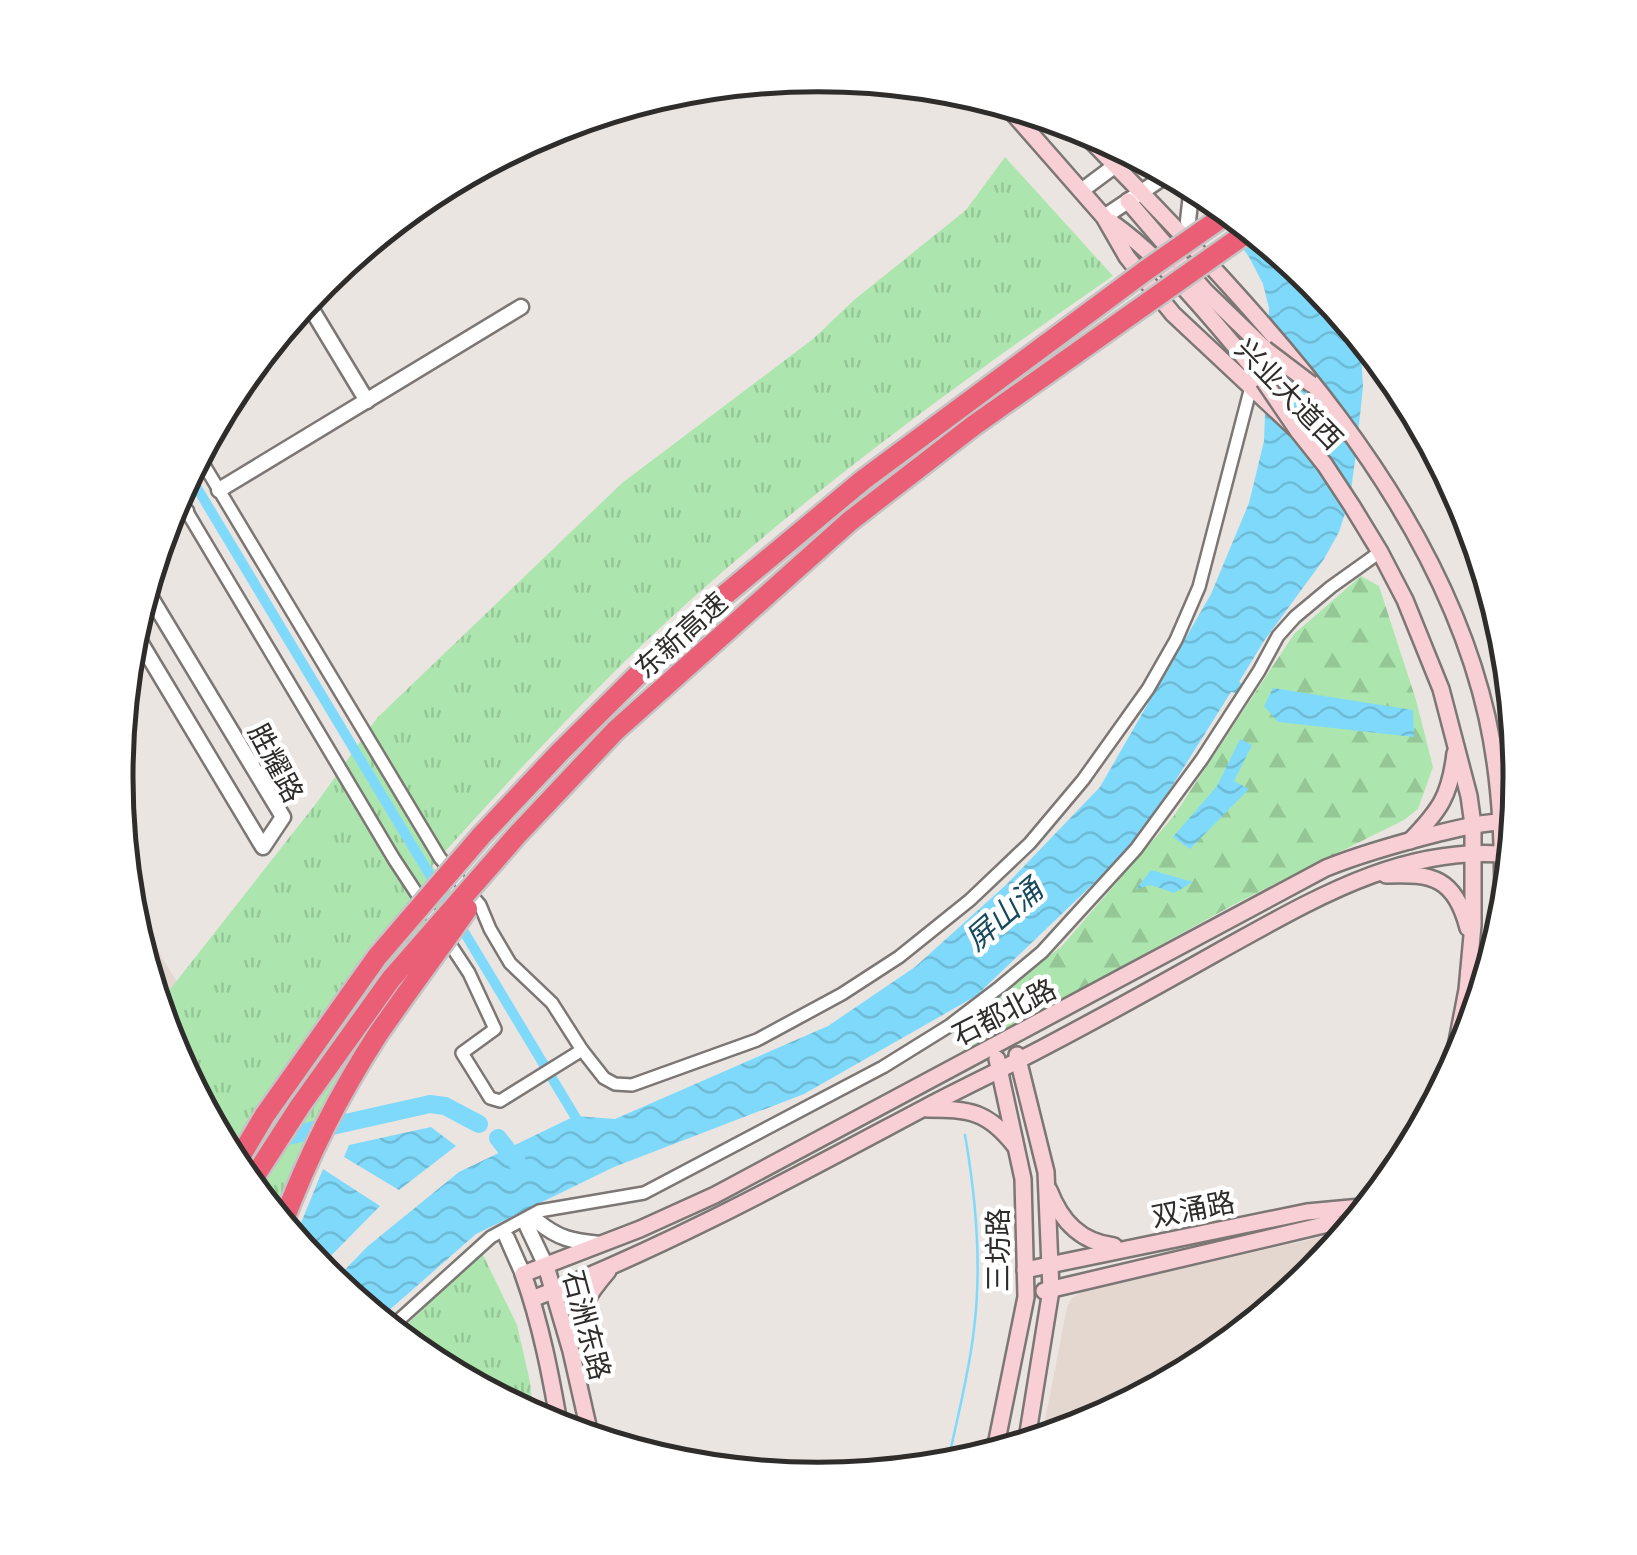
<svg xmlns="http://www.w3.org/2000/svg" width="1637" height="1555" viewBox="0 0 1637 1555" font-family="Figtree,'Noto Sans SC',sans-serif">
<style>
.built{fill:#e4d7d0}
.grass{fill:url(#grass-tufts)}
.forest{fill:url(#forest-firs)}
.water{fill:url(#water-waves)}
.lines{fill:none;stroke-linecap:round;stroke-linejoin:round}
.stream{stroke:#7fd9fb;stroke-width:2.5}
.canal{stroke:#7fd9fb;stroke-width:10}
.river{stroke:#7fd9fb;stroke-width:18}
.minor-casing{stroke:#7c7774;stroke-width:16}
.tertiary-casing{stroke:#7c7774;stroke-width:19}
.secondary-casing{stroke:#7c7774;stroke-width:20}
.motorway-casing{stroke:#c5c4c4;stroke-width:25}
.minor{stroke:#fff;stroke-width:11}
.tertiary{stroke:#fff;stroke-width:14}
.secondary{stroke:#f9cfd6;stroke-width:15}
.motorway{stroke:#ea5f75;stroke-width:20}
.secondary-bridge-casing{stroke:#7c7774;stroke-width:20;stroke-linecap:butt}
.motorway-bridge-casing{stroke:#c5c4c4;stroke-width:25;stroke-linecap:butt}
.secondary-bridge{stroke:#f9cfd6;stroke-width:15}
.motorway-bridge{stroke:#ea5f75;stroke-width:20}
.labels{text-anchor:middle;stroke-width:9;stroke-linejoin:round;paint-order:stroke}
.street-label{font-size:28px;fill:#2f2d2c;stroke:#fff}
.water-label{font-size:30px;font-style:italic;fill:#164a5c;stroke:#fff}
.rim{fill:none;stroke:#2f2d2c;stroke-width:5}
</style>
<defs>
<pattern id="grass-tufts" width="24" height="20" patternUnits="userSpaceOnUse" patternTransform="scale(2.5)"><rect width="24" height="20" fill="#ace6ae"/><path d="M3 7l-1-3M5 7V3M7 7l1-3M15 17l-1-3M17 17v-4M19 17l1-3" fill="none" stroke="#94c696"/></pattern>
<pattern id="forest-firs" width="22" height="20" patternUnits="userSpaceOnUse" patternTransform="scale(2.5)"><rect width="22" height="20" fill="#ace6ae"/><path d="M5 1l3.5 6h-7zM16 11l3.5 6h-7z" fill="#94c696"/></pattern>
<pattern id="water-waves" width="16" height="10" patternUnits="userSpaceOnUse" patternTransform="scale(2.5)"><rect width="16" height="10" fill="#7fd9fb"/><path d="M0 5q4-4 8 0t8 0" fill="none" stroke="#6ebbd7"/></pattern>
</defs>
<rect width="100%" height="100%" fill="#ebe5e2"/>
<!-- built -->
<g class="built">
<path d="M128,902l49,80 -20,24 -28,-92z"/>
<path d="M1347,1231l3,1 -35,43 -107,87 -121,65 -46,14 26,-134 5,-9 10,-7z"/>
</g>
<!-- grass -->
<g class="grass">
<path d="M1005,157l108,119c-148,102 -293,208 -427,328 -91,82 -173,172 -254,262l39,50 -74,101 -61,100 -49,115 -53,-65 -65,-121 -12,-40 161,-205 59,-83 245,-235 191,-144 41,-39 112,-90z"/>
<path d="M482,1253l35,72 13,57 4,36 -106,-57 -32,-26z"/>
</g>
<!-- forest -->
<path class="forest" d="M1361,576l18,10 37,114 17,67 -15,42 -14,11 -171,85 -268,148 -12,-22 109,-85 111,-129 121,-183z"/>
<!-- water -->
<g class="water">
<path d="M1201,190l115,91 44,55 3,51 -7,66 -6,45 -11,34 -15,27 -60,82 -25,41 6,4 -5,8 -9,-2 -94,150 -161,154 -172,98 -190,73 -138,67 -98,86 -46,-37 36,-37 91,-74 116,-56 40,3 213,-93 87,-59 92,-83 93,-97 111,-193 38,-91 15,-62 5,-133 -6,-24 -14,-27z"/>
<path d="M1273,688l140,22 1,27 -136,-15 -14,-16z"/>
<path d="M1240,739l12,6 -18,36 15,8 -59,60 -17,-12 44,-51z"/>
<path d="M1151,870l42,12 -19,11 -23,-8 -15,4z"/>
<path d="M431,1127l25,19 -57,44 -55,-33 5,-12z"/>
<path d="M323,1169l57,37 -62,63 -24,-29z"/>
</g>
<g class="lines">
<!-- stream -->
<path class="stream" d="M947,1467c9,-45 22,-92 27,-138 8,-64 2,-131 -9,-194"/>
<!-- canal -->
<path class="canal" d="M188,473l394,655"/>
<!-- river -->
<g class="river">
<path d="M498,1138l21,27"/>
<path d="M225,1150l205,-46 15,2 34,18"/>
</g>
<!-- minor casing -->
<g class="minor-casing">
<g id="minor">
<path d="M198,455l242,403 40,47 10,24 20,34 42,40 30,47 22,28 11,6 17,1 125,-45 85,-46 57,-37 71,-57 60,-57 53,-63 65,-91 28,-49 23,-53 52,-200"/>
<path d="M177,495l217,364 75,114 26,56 -33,24 28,45 10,3 82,-51"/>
<path d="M389,1329l102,-92 48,-26 105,-18 239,-126 66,-41 51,-39 42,-35 94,-103 66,-90 57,-88 19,-35 17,-19 36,-30 49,-35"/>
</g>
</g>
<!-- tertiary casing -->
<g class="tertiary-casing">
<g id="tertiary">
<path d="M1081,191l51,-38"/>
<path d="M1104,217l66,-44"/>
<path d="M1192,245l-4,-24 4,-36"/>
<path d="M306,300l61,101"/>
<path d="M219,490l302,-183"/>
<path d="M165,523l21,-12"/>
<path d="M133,630l130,217 20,-30 -138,-229"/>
<path d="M537,1221c22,18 35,20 63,23"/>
<path d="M527,1226l19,40"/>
<path d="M507,1238l16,36"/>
</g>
</g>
<!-- secondary casing -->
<g class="secondary-casing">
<g id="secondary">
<path d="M1004,103l100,114 23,40 46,57 125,117 27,34 27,41 28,46 25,48 36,89 28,107 4,29v100l-6,65 -17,88"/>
<path d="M1077,126c162,168 357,356 410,591 16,72 16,139 16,212"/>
<path d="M1128,201l77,90 60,58"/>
<path d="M1111,222c59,42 107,105 153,159"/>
<path d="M1498,762l22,28"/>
<path d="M1410,841c30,-31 40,-45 45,-88"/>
<path d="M1386,875c47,-2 69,3 82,53"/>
<path d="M1469,972l14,-10 9,3"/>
<path d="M1017,1055l29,117 5,118 -25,155"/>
<path d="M927,1109c42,0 61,2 88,37"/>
<path d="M1049,1190c12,31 31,52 65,56"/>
<path d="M546,1266l25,85 20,88"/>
<path d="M1025,1270l282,-58 65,-6"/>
<path d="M1044,1291l284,-67h28"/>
<path d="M532,1299c137,-53 266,-124 396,-193 40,-21 81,-40 122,-62 55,-29 111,-60 166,-91 93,-51 186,-110 297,-98"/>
<path d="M572,1342c4,-30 17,-49 36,-71"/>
<path d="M560,1429c-9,-52 -19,-105 -37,-155l117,-45 75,-34 611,-327c37,-15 74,-25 113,-35 26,-6 51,-13 78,-11"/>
<path d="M994,1455l32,-158 -3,-118 -26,-120"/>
</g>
</g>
<!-- motorway casing -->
<g class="motorway-casing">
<path id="motorway" d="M234,1167l31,-52"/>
</g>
<!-- minor -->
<use href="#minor" class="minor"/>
<!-- tertiary -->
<use href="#tertiary" class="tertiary"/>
<!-- secondary -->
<use href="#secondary" class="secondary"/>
<!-- motorway -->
<use href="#motorway" class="motorway"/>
<!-- secondary-bridge casing -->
<g class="secondary-bridge-casing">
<g id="secondary-bridge">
<path d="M1265,349l46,35"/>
<path d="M1264,381l34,50"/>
</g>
</g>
<!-- motorway-bridge casing -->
<g class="motorway-bridge-casing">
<g id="motorway-bridge">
<path d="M265,1115l112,-158 104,-121 78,-83 126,-125 178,-148 282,-209 86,-60"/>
<path d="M249,1185l51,-79 91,-127 126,-144 98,-104 235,-210 123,-95 279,-197"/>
<path d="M282,1225c25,-67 57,-131 96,-191 29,-42 60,-83 89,-125"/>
</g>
</g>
<!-- secondary-bridge -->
<use href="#secondary-bridge" class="secondary-bridge"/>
<!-- motorway-bridge -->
<use href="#motorway-bridge" class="motorway-bridge"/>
</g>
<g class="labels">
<!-- street labels -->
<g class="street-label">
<text transform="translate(1289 394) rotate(46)" y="10">兴业大道西</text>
<text transform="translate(681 635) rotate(-42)" y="10">东新高速</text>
<text transform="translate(276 763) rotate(62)" y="10">胜耀路</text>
<text transform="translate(1004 1012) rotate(-27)" y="10">石都北路</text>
<text transform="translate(1193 1209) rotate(-11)" y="10">双涌路</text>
<text transform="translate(998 1250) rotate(-90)" y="10">三坊路</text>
<text transform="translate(587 1325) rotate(75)" y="10">石洲东路</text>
</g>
<!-- water labels -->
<g class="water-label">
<text transform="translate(1004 915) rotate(-41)" y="10">屏山涌</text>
</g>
</g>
<!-- crop -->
<path d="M0 0H1637V1555H0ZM133 777a685 685 0 1 1 1370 0a685 685 0 1 1-1370 0Z" fill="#fff" fill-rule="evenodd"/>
<path class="rim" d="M133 777a685 685 0 1 1 1370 0a685 685 0 1 1-1370 0Z"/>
</svg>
